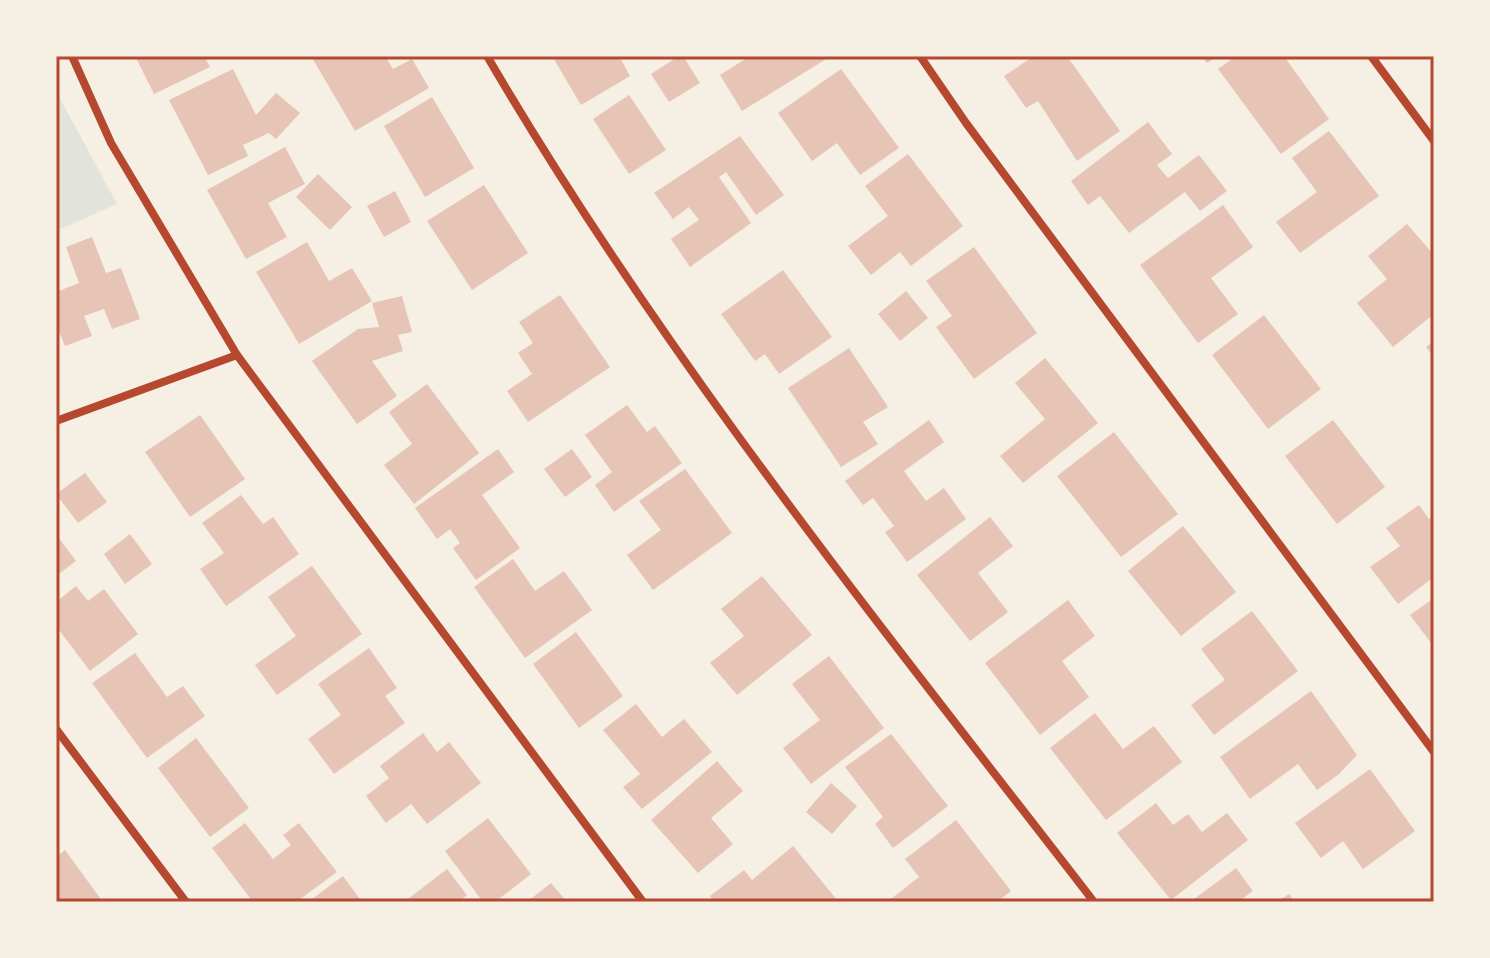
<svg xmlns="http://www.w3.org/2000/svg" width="1490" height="958" viewBox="0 0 1490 958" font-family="Raleway,sans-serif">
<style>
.green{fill:#e2e4dc}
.building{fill:#e6c5b7}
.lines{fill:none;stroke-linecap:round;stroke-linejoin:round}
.minor{stroke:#b5482f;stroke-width:8}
.neatline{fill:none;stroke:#b5482f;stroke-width:3}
</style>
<rect width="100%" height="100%" fill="#f6efe4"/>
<!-- green -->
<path class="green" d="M56,91l61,113 -61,27z"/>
<!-- building -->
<g class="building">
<path d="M135,56h69l6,11 -56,27z"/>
<path d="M311,56h74l8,13 19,-10 17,29 -74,43z"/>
<path d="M552,56h67l11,20 -49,29z"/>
<path d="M679,56h4l17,27 -31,19 -18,-28z"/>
<path d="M750,56h81l-89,55 -22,-36z"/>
<path d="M1034,56h33l53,75 -43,30 -39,-60 -12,7 -22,-32z"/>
<path d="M1201,56h17l-11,7z"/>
<path d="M1236,56h48l45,63 -48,35 -63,-85z"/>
<path d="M233,69l23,46 20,-22 24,20 -24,26 -7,-6 -26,12 5,11 -40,19 -39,-75z"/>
<path d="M841,69l58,79 -39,27 -23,-32 -25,18 -34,-48z"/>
<path d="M629,95l37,55 -37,24 -36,-55z"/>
<path d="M432,97l42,71 -49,29 -41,-71z"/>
<path d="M1148,122l24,32 -15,11 11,13 31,-23 28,36 -27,20 -15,-19 -56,41 -29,-37 -12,9 -17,-24z"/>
<path d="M1329,131l50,65 -79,57 -24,-31 41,-30 -25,-34z"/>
<path d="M740,136l44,59 -28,20 -30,-43 -7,5 32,46 -61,44 -19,-28 28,-19 -10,-13 -16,12 -19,-26z"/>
<path d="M285,147l20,37 -37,19 19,34 -41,22 -39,-69z"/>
<path d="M908,154l55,72 -52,40 -11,-14 -29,23 -23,-29 40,-30 -23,-30z"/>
<path d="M318,174l34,33 -22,23 -34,-33z"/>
<path d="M484,185l44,68 -56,37 -45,-69z"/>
<path d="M395,191l16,31 -27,15 -17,-31z"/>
<path d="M1223,205l30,42 -42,31 27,36 -40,29 -58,-78z"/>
<path d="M1407,224l27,31v59l-41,33 -36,-44 30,-24 -19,-23z"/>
<path d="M92,237l14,36 15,-5 19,51 -28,10 -8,-20 -20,7 8,20 -27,10 -9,-22v-32l23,-9 -13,-36z"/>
<path d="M307,242l22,39 23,-13 20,33 -73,43 -43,-72z"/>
<path d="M974,247l63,86 -63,46 -38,-52 16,-11 -26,-35z"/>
<path d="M783,270l49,67 -53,37 -14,-20 -10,7 -34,-47z"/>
<path d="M906,291l22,27 -28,23 -22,-27z"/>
<path d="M560,295l50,72 -82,55 -21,-31 25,-17 -14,-21 15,-10 -14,-21z"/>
<path d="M402,296l10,36 -14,3 5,16 -31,10 25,35 -40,28 -45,-63 46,-32 21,-2 -7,-24z"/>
<path d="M1264,315l57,74 -53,40 -56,-74z"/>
<path d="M1434,341v17l-8,-11z"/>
<path d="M849,348l39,59 -25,15 15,22 -37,23 -53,-79z"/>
<path d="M1045,358l53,65 -75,60 -23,-27 45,-37 -30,-36z"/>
<path d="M427,384l52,69 -65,51 -30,-39 28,-21 -23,-32z"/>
<path d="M627,405l20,27 8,-6 27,37 -68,49 -19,-27 17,-13 -27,-37z"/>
<path d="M200,415l45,64 -55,38 -45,-65z"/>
<path d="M929,420l15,22 -40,29 22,30 18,-13 22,31 -59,43 -22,-30 9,-6 -21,-28 -10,7 -18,-24z"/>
<path d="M1333,420l52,67 -48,37 -52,-68z"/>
<path d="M1114,432l64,82 -57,43 -64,-81z"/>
<path d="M498,449l16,23 -32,23 38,53 -44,32 -23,-32 7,-5 -10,-14 -13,10 -22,-31z"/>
<path d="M572,449l20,28 -27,20 -21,-28z"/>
<path d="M685,469l47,64 -79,57 -26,-35 34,-25 -22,-29z"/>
<path d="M85,473l22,29 -29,21 -22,-29z"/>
<path d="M241,495l22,29 10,-7 26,37 -73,52 -26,-37 24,-16 -22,-30z"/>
<path d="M1419,505l10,14 5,-4v62l-36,27 -28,-37 30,-21 -14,-18z"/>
<path d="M990,517l23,29 -35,27 30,39 -38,29 -53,-66z"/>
<path d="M1183,526l53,66 -55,44 -53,-65z"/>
<path d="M56,534l20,27 -20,15z"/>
<path d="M130,534l22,30 -27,20 -21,-30z"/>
<path d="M513,559l22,32 29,-20 28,39 -67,48 -51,-71z"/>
<path d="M312,566l50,68 -85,61 -22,-30 41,-29 -28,-39z"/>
<path d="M762,576l50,59 -75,60 -27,-32 34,-27 -23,-27z"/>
<path d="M76,586l12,15 16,-12 34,45 -48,37 -34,-45v-24z"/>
<path d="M1434,598v49l-24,-32z"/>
<path d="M1068,600l27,36 -33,25 27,36 -49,38 -55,-72z"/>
<path d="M1252,611l46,60 -84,64 -23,-30 34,-25 -24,-31z"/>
<path d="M576,632l47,64 -44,32 -46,-64z"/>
<path d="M369,648l28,40 -12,8 20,27 -71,51 -26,-35 33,-24 -23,-31z"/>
<path d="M135,653l32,44 16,-11 22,30 -58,42 -55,-75z"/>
<path d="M829,656l55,72 -73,56 -28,-36 37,-28 -28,-36z"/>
<path d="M1311,691l46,64 -18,19 -22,16 -19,-26 -48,35 -30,-42z"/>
<path d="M636,704l26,33 22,-18 28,33 -70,57 -19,-22 17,-13 -37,-44z"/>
<path d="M1095,713l28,36 31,-23 28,36 -76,58 -56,-72z"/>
<path d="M423,733l14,19 12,-10 32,41 -54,41 -16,-20 -25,19 -20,-27 23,-18 -9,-12z"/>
<path d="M891,734l57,72 -55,42 -18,-24 8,-7 -38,-50z"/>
<path d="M196,738l53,70 -39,29 -52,-69z"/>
<path d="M717,761l26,30 -32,27 22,26 -35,29 -47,-53z"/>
<path d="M1370,769l45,62 -52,38 -20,-28 -22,17 -26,-35z"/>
<path d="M831,783l26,23 -25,28 -26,-22z"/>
<path d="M1156,803l17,22 15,-11 14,18 25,-19 21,27 -77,60 -54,-67z"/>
<path d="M488,818l43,56 -36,28h-12l-38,-51z"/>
<path d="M956,820l55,71 -14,11h-110l32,-25 -14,-18z"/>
<path d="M245,823l28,36 18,-14 -8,-10 16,-12 38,49 -41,30h-43l-41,-54z"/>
<path d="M793,846l44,54 -2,2h-121l-4,-6 34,-26 8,10z"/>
<path d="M65,850l38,52h-47v-45z"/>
<path d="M1236,868l17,23 -15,11h-48z"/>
<path d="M447,869l20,26 -9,7h-47l-3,-3z"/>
<path d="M343,876l19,26h-54z"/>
<path d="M551,883l16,19h-40z"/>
<path d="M1289,894l6,8h-18z"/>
</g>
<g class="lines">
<!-- minor -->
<g class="minor">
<path d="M72,56l39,87 126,212 406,547"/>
<path d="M487,56c176,301 394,570 607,846"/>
<path d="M920,56l46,67 468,629"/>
<path d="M1371,56l63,85"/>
<path d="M56,421l181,-66"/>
<path d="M56,729l130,173"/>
</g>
</g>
<!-- border -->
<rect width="1490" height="958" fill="none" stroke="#f6efe4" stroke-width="116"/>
<rect x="58" y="58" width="1374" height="842" class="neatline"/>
</svg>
